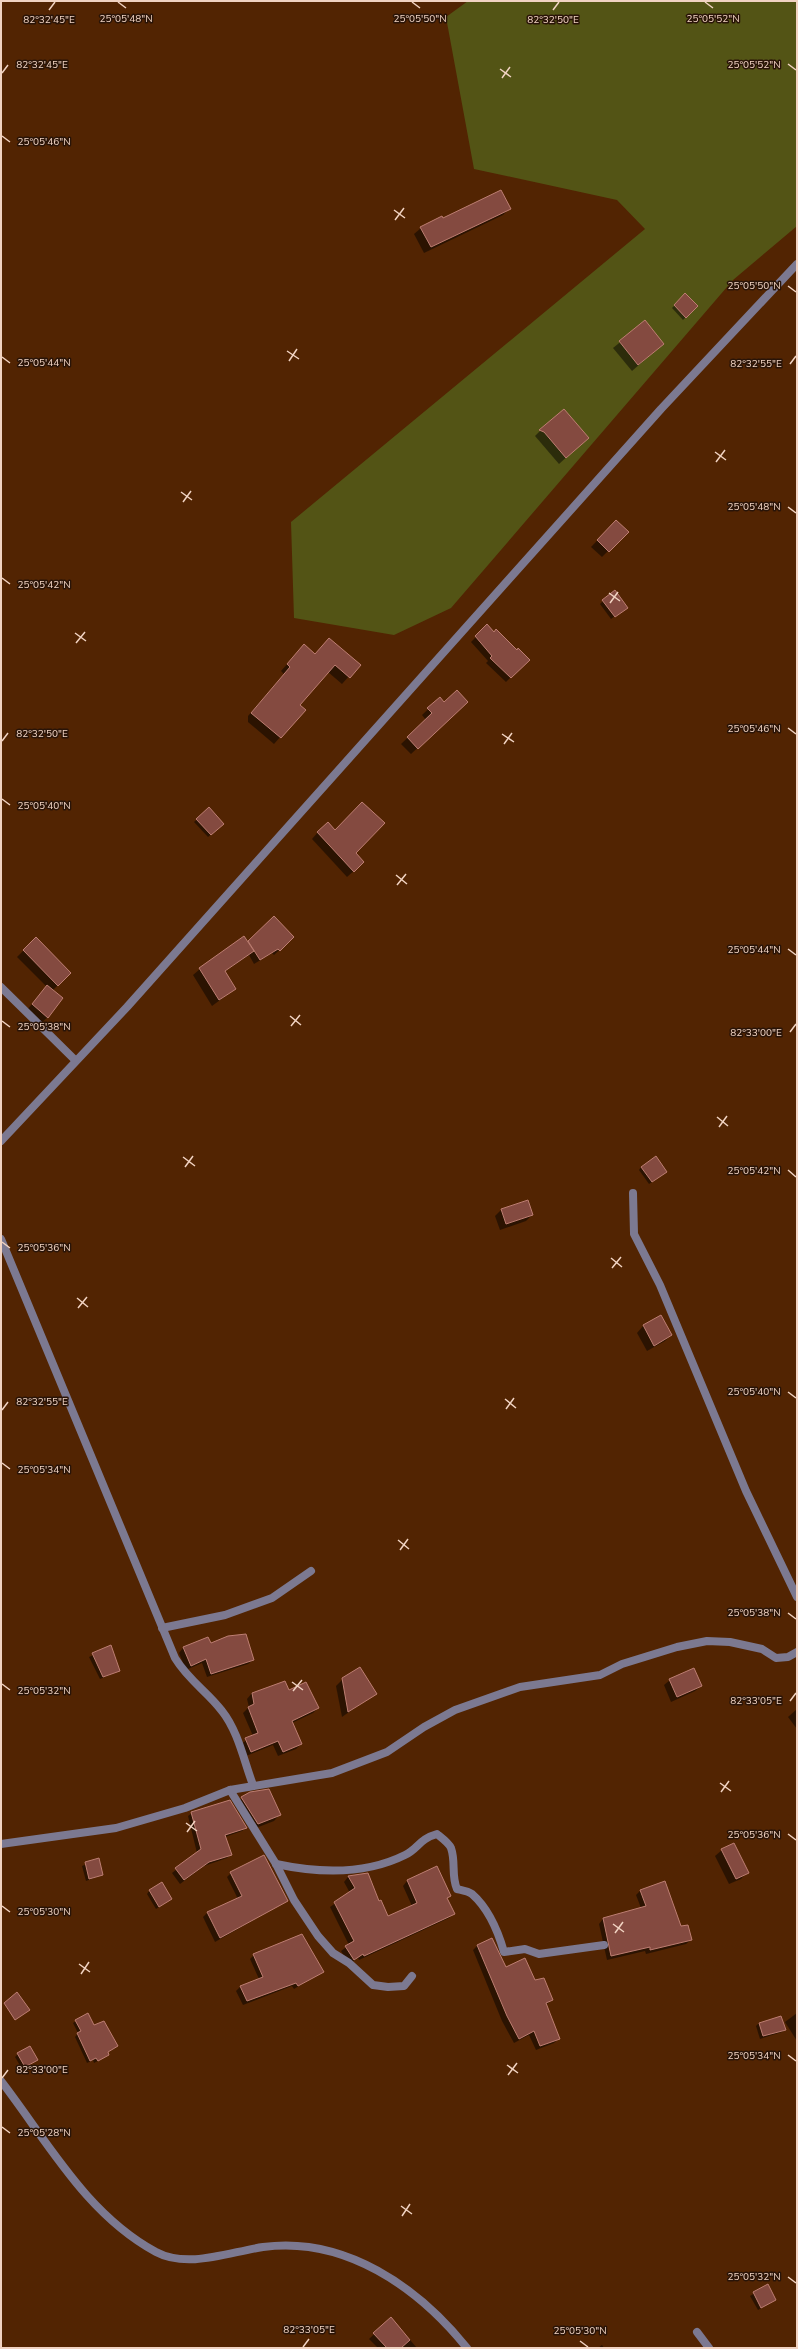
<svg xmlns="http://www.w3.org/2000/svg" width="798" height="2349" viewBox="0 0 798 2349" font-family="'Nunito Sans',sans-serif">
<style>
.green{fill:#535415}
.shadow{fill:#0007}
.building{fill:#844a40;stroke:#bd7e72}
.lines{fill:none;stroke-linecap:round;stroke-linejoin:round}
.street{stroke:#7c7991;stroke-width:8}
.ticks{fill:none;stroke:#f1d3c2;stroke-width:1.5}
.ticks-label{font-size:10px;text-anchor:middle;fill:#f1d3c2;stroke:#291408;stroke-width:3;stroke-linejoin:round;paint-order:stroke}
</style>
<rect width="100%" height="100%" fill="#522402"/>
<!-- green -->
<path class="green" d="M468,1h329v225l-64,54 -282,328 -57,27 -100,-17 -3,-96 354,-293 -28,-29 -143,-31 -28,-152z"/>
<!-- shadow -->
<g class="shadow">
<path d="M510,208l-7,7 -79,38 -10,-19 7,-6 22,-8z"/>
<path d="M685,295l12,11 -14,14 -11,-12z"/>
<path d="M645,322l18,22 -31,27 -19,-23z"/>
<path d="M541,430l40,14 -22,20 -24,-28z"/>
<path d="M616,521l11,11 -25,25 -11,-10z"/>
<path d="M603,601l20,9 -12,9 -11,-15z"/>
<path d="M487,626l41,34 -22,22 -20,-19 2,-2 -17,-19z"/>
<path d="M329,639l30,26 -17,19 -14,-12 -29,33 5,5 -30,34 -26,-22v-6l36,-42 -3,-3 17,-19 17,2z"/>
<path d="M440,698l4,6 16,4 -49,46 -10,-10 25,-24 -4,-5z"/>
<path d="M209,809l11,18 -12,10 -14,-15z"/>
<path d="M318,832l39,36 -10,9 -35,-38z"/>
<path d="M274,917l19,20 -19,18 -2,-2 -18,11 -5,-9 -25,17 11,17 -23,17 -19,-31 7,-6 48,-26z"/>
<path d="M36,938l34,35 -18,18 -4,26 -7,6 -15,-12 21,-24 -30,-30z"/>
<path d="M641,1167l22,8 -14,9 -10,-14z"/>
<path d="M527,1201l5,14 -6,6 -26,9 -5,-14 6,-6z"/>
<path d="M661,1317l10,18 -6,6 -18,10 -10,-18 6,-7z"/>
<path d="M208,1638l2,6 43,16 -5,4 -41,13 -5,-14 -16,7 -7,-17 4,-5z"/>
<path d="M111,1647l8,24 -19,8 -11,-22z"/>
<path d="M343,1679l33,14 -34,24 -6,-31z"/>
<path d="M670,1680l31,6 -6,5 -24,11 -7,-17z"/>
<path d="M288,1692l30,16 -5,5 -21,10 9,21 -5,5 -18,7 -5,-11 -27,11 -5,-12 12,-8 -10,-23 6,-6 -2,-8 5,-6z"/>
<path d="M797,1709v20l-9,-12z"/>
<path d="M250,1793l30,21 -6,7 -23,9 -16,-26z"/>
<path d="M229,1801l17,27 -4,3 -17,6 6,17 -4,4 -23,8 -24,18 -8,-11 25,-20 -9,-37 4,-3z"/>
<path d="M722,1850l25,22 -6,7 -12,5 -14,-28z"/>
<path d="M98,1859l4,16 -16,6 -4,-15z"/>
<path d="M437,1868l13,28 -4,3 8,15 -5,4 -90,42 -1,-2 -9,6 -8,-13 8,-6 -19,-38 20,-14 -6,-11 4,-5 19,-3 11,28 9,15 25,-11 -9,-20 4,-5z"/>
<path d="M231,1873l56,28 -72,41 -12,-25 4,-4 31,-14 -11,-22z"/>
<path d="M665,1882l15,45 11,13 -5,4 -40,10 -1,-3 -38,9 -8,-36 4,-5 38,-11 -5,-13 4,-4z"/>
<path d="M149,1891l22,8 -15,10 -9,-15z"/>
<path d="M478,1945l27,23 29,13 17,19 -5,5 13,33 -5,5 -18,7 -7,-15 -15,8 -12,-22 -29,-71z"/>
<path d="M254,1955l69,16 -29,18 -2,-3 -49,19 -7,-14 4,-4 19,-8 -9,-20z"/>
<path d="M797,2013v28l-12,-19z"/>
<path d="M76,2021l18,5 23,20 -10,7 -2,4 -11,6 -1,-3 -6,3 -12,-26 3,-4 -5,-10z"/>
<path d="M759,2023l26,6 -3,3 -22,7 -4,-13z"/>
<path d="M18,2054l19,6 -15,9 -7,-12z"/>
<path d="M768,2285l7,15 -17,10 -8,-14z"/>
<path d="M391,2318l26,30h-39l-9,-9z"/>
<path d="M602,2345l2,3h-6z"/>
</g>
<!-- building -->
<g class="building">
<path d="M501,190l10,19 -80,38 -11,-20 22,-11 1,2z"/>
<path d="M685,293l13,13 -12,12 -12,-13z"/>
<path d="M645,320l19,24 -26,21 -19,-24z"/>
<path d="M564,409l25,29 -23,20 -22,-26 -5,-2z"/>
<path d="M616,520l13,12 -20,20 -12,-12z"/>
<path d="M615,590l13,18 -13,9 -13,-17z"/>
<path d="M487,624l7,8 2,-3 21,21 1,-2 12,12 -19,18 -21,-20 2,-2 -17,-20z"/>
<path d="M329,638l32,27 -11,13 -15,-13 -35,40 6,5 -25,28 -30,-25 39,-46 -3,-3 17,-20 11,10z"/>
<path d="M457,690l11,12 -50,47 -11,-12 25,-24 -5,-5 13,-11 4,5z"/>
<path d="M362,802l23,21 -29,30 8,9 -10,10 -37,-40 11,-10 7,8z"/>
<path d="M209,807l15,17 -13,11 -15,-16z"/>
<path d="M274,916l20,21 -14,14 -2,-2 -18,11 -12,-19z"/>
<path d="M244,936l10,15 -29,20 11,18 -17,11 -20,-32z"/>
<path d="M36,937l35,36 -13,13 -35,-36z"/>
<path d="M47,985l16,13 -15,20 -16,-14z"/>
<path d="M656,1156l11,16 -15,10 -11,-15z"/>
<path d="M528,1200l5,15 -27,9 -5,-15z"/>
<path d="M661,1315l11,20 -18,11 -11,-21z"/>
<path d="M246,1634l8,26 -43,14 -5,-15 -15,7 -8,-19 25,-10 3,6 17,-7z"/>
<path d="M111,1645l9,26 -17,6 -11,-24z"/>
<path d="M360,1667l17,27 -29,18 -6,-34z"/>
<path d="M694,1668l8,18 -25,11 -8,-18z"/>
<path d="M285,1681l4,9 17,-8 13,26 -27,13 10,23 -19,8 -5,-11 -27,11 -6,-14 13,-5 -10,-26 6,-3 -2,-11z"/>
<path d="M269,1789l12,26 -23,9 -17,-27 9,-5z"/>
<path d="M230,1800l17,28 -22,7 7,20 -23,7 -25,18 -9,-12 26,-19 -10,-37z"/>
<path d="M734,1843l15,30 -13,6 -15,-30z"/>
<path d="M264,1855l24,46 -68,37 -13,-26 35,-16 -12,-24z"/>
<path d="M99,1858l4,17 -14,4 -4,-17z"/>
<path d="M437,1866l14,30 -4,2 8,16 -91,42 -1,-2 -9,6 -9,-14 9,-5 -20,-39 21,-14 -7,-12 20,-3 11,28 2,-1 7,16 29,-13 -10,-23z"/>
<path d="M665,1881l16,45 7,-1 4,15 -42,10v-3l-39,9 -8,-38 43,-12 -6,-16z"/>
<path d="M162,1882l10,17 -13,8 -10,-17z"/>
<path d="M302,1934l22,38 -26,14 -2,-3 -49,18 -7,-15 23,-9 -10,-23z"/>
<path d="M492,1938l14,29 19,-9 10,22 9,-2 9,22 -7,3 14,36 -20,7 -6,-15 -15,8 -12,-23 -30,-71z"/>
<path d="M17,1992l13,18 -15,10 -11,-17z"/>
<path d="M88,2013l6,12 10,-4 14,25 -10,6 1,3 -11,6 -2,-3 -6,3 -13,-28 4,-2 -6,-11z"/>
<path d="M781,2016l5,14 -23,6 -4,-13z"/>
<path d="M30,2046l8,14 -13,7 -8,-14z"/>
<path d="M768,2284l8,16 -15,8 -8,-16z"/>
<path d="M391,2317l19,23 -9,8h-14l-14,-15z"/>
</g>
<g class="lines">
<!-- street -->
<g class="street">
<path d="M1,987l74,73"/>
<path d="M1,1141l126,-134 534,-598 136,-145"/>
<path d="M633,1193l1,41 26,51 86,206 51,106"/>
<path d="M1,1239l174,419c14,23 32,33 47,53 16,20 22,50 31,74"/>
<path d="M162,1628l63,-13 47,-17 39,-27"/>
<path d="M230,1790l46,74 18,36 24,36 15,17 16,10 24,22 15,2 16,-1 8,-10"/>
<path d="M1,1844l115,-16 69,-20 45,-18 102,-17 55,-21 37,-25 31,-17 65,-23 80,-12 22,-11 55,-17 30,-6 23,1 32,7 14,9 12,-1 9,-5"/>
<path d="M276,1864c42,9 89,11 129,-9 14,-7 14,-16 32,-21 5,4 12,9 14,14 5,14 0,28 6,41 4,1 11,2 15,5 16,14 26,37 32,58l21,-3 14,5 65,-9"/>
<path d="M1,2081c47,61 85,133 155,171 32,17 73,0 107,-5 82,-11 155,40 204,101"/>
<path d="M697,2332l12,16"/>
</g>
</g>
<!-- ticks -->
<path class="ticks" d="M118,2l8,6M412,2l8,6M705,2l8,6M49,10l6,-8M553,10l6,-8M788,64l8,6M500,69l11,8M2,73l6,-8M502,78l8,-11M2,136l8,6M394,210l11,8M395,220l9,-12M788,286l8,6M287,351l12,8M2,357l8,6M289,361l8,-12M790,364l6,-8M715,452l11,8M716,462l9,-12M181,492l11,8M183,502l8,-11M788,507l8,6M2,578l8,6M609,593l11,8M610,603l8,-11M75,633l11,8M76,643l9,-11M788,728l8,6M502,734l12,8M2,741l6,-8M504,744l8,-11M2,799l8,6M396,875l11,9M397,885l9,-11M788,949l8,6M290,1016l11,9M2,1021l8,6M291,1026l9,-11M790,1032l6,-8M717,1117l11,9M719,1127l8,-11M183,1157l12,9M185,1167l8,-11M788,1170l8,7M2,1242l8,6M611,1258l11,9M612,1268l9,-11M77,1298l11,9M78,1308l9,-11M788,1392l8,6M505,1399l11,9M506,1409l8,-11M2,1410l6,-8M2,1463l8,6M398,1540l11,9M400,1550l8,-11M788,1613l8,6M292,1682l11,8M2,1684l8,6M293,1691l9,-11M790,1701l6,-8M720,1783l11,8M721,1792l8,-11M186,1823l11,8M187,1832l8,-11M788,1834l8,6M2,1906l8,6M613,1924l11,8M615,1933l8,-11M79,1964l11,8M81,1974l8,-12M788,2055l8,6M507,2065l11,8M508,2075l9,-12M2,2078l6,-8M2,2127l8,6M401,2206l11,8M402,2216l8,-12M788,2277l8,6M580,2341l8,6M303,2347l6,-8"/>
<g class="ticks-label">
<text x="126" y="22">25°05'48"N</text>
<text x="420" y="22">25°05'50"N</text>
<text x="713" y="22">25°05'52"N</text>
<text x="49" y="23">82°32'45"E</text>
<text x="553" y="23">82°32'50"E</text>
<text x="754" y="68">25°05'52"N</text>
<text x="42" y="68">82°32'45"E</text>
<text x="44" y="145">25°05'46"N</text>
<text x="754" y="289">25°05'50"N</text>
<text x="44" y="366">25°05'44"N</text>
<text x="756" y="367">82°32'55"E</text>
<text x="754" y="510">25°05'48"N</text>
<text x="44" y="588">25°05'42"N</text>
<text x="754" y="732">25°05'46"N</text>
<text x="42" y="737">82°32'50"E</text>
<text x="44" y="809">25°05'40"N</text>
<text x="754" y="953">25°05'44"N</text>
<text x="44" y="1030">25°05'38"N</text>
<text x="756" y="1036">82°33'00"E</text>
<text x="754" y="1174">25°05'42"N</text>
<text x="44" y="1251">25°05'36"N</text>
<text x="754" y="1395">25°05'40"N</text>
<text x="42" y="1405">82°32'55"E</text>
<text x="44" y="1473">25°05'34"N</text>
<text x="754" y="1616">25°05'38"N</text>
<text x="44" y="1694">25°05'32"N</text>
<text x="756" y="1704">82°33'05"E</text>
<text x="754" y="1838">25°05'36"N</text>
<text x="44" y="1915">25°05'30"N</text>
<text x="754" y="2059">25°05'34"N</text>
<text x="42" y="2073">82°33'00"E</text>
<text x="44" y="2136">25°05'28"N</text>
<text x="754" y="2280">25°05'32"N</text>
<text x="309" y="2333">82°33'05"E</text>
<text x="580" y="2334">25°05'30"N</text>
</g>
<!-- border -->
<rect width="798" height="2349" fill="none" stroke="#f1d3c2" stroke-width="4"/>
</svg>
